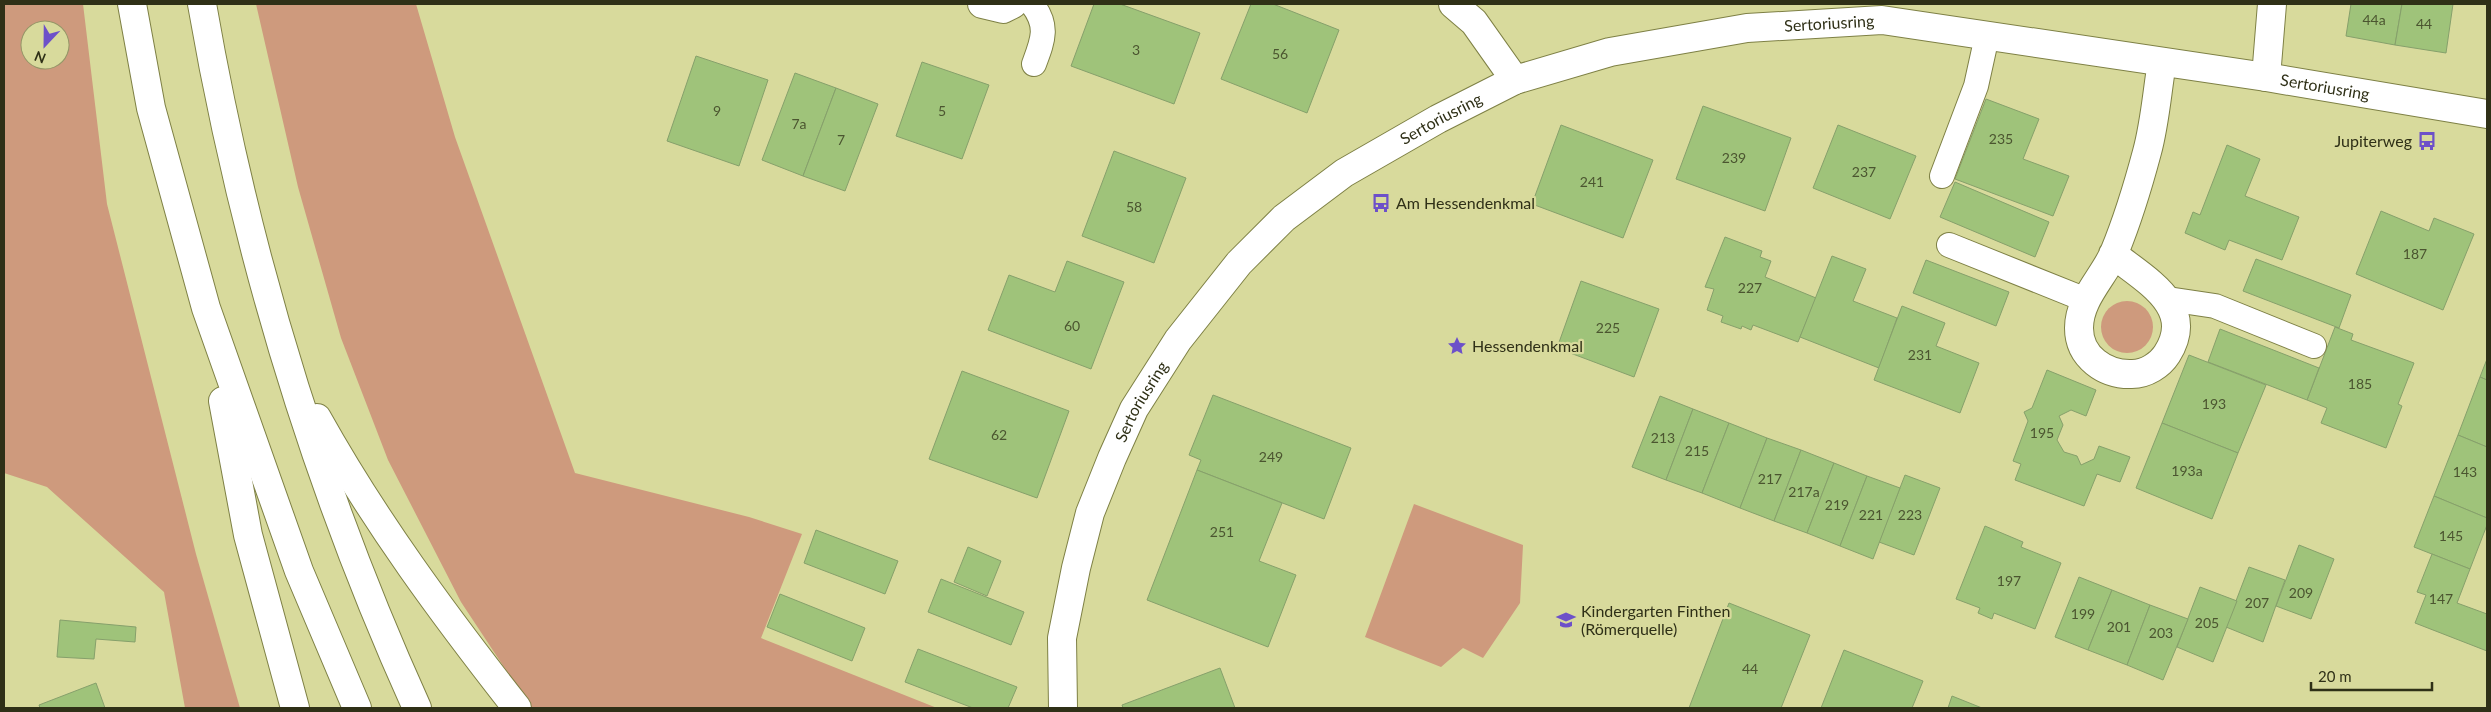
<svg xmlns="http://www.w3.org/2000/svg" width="2491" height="712" viewBox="0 0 2491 712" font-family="Lato,sans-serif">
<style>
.green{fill:#ce9a7d;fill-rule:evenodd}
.building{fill:#9fc37a;stroke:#86a06b}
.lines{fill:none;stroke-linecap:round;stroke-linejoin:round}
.service-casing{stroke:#7e8045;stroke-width:26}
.minor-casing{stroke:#7e8045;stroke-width:30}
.motorway-casing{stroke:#7e8045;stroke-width:30}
.service{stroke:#fff;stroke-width:24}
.minor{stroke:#fff;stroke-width:28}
.motorway{stroke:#fff;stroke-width:28}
.labels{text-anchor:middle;stroke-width:4.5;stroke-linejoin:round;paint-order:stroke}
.number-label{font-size:14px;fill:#4b5530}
.street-label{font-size:16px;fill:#2f3017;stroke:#d8da9c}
.poi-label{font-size:16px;fill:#2f3017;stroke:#d8da9c;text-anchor:start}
</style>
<rect width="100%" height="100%" fill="#d8da9c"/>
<!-- green -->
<g class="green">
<path d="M4,4h79l24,200 89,350 44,154h-55l-21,-116 -117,-105 -43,-14zM30,30h30v30h-30z"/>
<path d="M256,4h160l39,133 120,336 174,44 53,17 -41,104 176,70h-406l-70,-106 -73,-142 -47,-122 -43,-151z"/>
<circle cx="2127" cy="327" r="26"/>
<path d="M1414,504l109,41 -3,58 -37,55 -20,-10 -22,19 -76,-30z"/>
</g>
<!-- building -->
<g class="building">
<path d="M1094,4h26l80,29 -26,71 -103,-38z"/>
<path d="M1251,4h22l66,26 -32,83 -86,-34z"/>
<path d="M2351,4h51l-7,41 -49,-9z"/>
<path d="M2402,4h51l-7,49 -51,-8z"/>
<path d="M696,56l72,24 -29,86 -72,-25z"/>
<path d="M922,62l67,23 -27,74 -66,-23z"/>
<path d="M795,73l41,15 -33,88 -41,-16z"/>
<path d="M836,88l42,16 -33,87 -42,-15z"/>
<path d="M1986,99l53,20 -16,40 46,17 -16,40 -98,-37z"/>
<path d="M1703,106l88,32 -26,73 -89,-32z"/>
<path d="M1561,125l92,35 -30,78 -91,-34z"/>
<path d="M1838,125l78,31 -26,63 -77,-31z"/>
<path d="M2227,145l33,14 -15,37 54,21 -17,43 -53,-20 -4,10 -40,-17 8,-21 7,3z"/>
<path d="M1114,151l72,27 -32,85 -72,-27z"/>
<path d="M1955,182l94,40 -14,35 -95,-40z"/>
<path d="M2381,211l48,20 5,-13 40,16 -31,76 -87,-36z"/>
<path d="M1725,237l37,14 -2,6 11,4 -6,16 51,21 -18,44 -45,-17 -2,5 -9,-4 -1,3 -20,-7 2,-6 -16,-6 7,-21 -9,-2z"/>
<path d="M1832,256l34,13 -13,32 44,17 -18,50 -79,-31z"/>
<path d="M2256,259l95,36 -12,33 -96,-37z"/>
<path d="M1926,260l83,32 -13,34 -83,-33z"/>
<path d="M1067,261l57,21 -33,87 -103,-39 21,-55 46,17z"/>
<path d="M1581,281l78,28 -25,68 -77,-29z"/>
<path d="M1902,306l43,17 -9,23 43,17 -19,50 -86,-33z"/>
<path d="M2335,327l18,7 -2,6 63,23 -16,41 4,2 -16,42 -65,-25 6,-15 -20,-8z"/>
<path d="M2220,329l99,39 -12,32 -99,-38z"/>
<path d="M2189,355l77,30 -28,68 -76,-30z"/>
<path d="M2487,359v21l-7,-3z"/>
<path d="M2047,370l49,20 -10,26 -15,-6 -12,6 4,9 -6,15 7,12 13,4 4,9 13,-6 5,-13 31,11 -10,25 -23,-8 -13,32 -69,-26 6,-16 -8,-3 15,-40 -4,-9 8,-4z"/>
<path d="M962,371l107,40 -32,87 -108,-39z"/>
<path d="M2480,377l7,3v67l-29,-12z"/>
<path d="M1213,395l138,53 -27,71 -127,-49 4,-10 -12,-5z"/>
<path d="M1660,396l33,13 -27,71 -34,-13z"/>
<path d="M1693,409l36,14 -27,70 -36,-13z"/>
<path d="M1729,423l38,15 -27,70 -38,-15z"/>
<path d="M2162,423l76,30 -26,66 -76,-31z"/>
<path d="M2458,435l29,12v71l-53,-22z"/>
<path d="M1767,438l34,12 -27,71 -34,-13z"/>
<path d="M1801,450l33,13 -27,70 -33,-12z"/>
<path d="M1834,463l33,13 -27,70 -33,-13z"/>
<path d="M1197,470l85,33 -23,58 37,14 -28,72 -121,-47z"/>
<path d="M1905,475l35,13 -26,67 -35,-13z"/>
<path d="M1867,476l33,12 -27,71 -33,-13z"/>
<path d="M2434,496l53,22v7l-17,44 -56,-22z"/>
<path d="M1985,526l38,16 -2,5 40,16 -26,66 -41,-16 -2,6 -14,-6 2,-5 -24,-9z"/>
<path d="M816,530l82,31 -13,33 -81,-31z"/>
<path d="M2299,545l35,14 -23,60 -35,-13z"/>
<path d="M968,547l33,14 -14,35 -33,-14z"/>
<path d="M2432,554l38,15 -13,34 30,11v37l-72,-28 11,-28 -9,-3z"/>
<path d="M2249,567l36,13 -22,62 -37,-15z"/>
<path d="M2079,577l33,13 -24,60 -33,-13z"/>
<path d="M941,579l83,33 -13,33 -83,-33z"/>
<path d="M2200,587l37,14 -24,61 -36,-15z"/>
<path d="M2112,590l38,15 -23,60 -39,-15z"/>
<path d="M780,594l85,34 -13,33 -85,-34z"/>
<path d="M1729,603l81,32 -29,73h-92z"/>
<path d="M2150,605l38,14 -25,61 -36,-15z"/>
<path d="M60,620l76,7 -1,15 -39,-3 -2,20 -37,-2z"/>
<path d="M918,649l99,38 -9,21h-35l-68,-26z"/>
<path d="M1844,650l79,31 -11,27h-91z"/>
<path d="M1220,668l15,40h-112l-1,-3z"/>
<path d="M96,683l9,25h-65l-1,-3z"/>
<path d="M1952,696l30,12h-34z"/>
</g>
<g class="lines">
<!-- service casing -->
<g class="service-casing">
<g id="service">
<path d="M1032,4c17,22 11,36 2,60"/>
<path d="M1942,176l34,-90 11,-50"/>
<path d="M1949,245l137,55"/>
<path d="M2168,299l47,7 99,40"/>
</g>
</g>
<!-- minor casing -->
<g class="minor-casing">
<g id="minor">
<path d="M982,4l21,5 10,-5"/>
<path d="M1453,4l21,18 41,58"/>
<path d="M2266,77l6,-73"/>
<path d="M2113,254c32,26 84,52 54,100 -7,11 -21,20 -35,20 -27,1 -53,-17 -53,-46 0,-29 24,-50 35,-75 12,-29 25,-71 33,-101 8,-29 10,-60 15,-90"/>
<path id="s1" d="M1063,708l-1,-70 14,-70 14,-55 22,-55 22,-49 44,-69 61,-77 45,-45 60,-45 94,-54 77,-39 95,-28 137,-24 135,-8 384,57 221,37"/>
</g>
</g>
<!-- motorway casing -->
<g class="motorway-casing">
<g id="motorway">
<path d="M132,4l19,104 55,200 93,263 58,137"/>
<path d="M202,4c42,242 114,481 215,704"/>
<path d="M223,401l25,134 47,173"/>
<path d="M317,418c58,104 127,197 200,290"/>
</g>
</g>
<!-- service -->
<use href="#service" class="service"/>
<!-- minor -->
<use href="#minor" class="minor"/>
<!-- motorway -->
<use href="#motorway" class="motorway"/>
</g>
<!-- icons -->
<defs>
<g id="bus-bare" transform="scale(1.5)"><path d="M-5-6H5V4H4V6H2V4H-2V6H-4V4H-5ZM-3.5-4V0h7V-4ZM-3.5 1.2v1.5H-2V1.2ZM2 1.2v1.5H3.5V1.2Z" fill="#6d50c9" stroke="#d8da9c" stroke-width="2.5" paint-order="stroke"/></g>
<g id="sight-bare" transform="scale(1.5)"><path d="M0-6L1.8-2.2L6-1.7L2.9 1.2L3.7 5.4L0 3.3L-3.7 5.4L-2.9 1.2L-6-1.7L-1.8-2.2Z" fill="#6d50c9" stroke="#d8da9c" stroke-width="2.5" paint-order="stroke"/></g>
<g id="school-bare" transform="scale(1.5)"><path d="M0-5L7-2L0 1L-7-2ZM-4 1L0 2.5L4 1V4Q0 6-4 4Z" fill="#6d50c9" stroke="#d8da9c" stroke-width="2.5" paint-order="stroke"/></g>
</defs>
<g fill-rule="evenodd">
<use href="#bus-bare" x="2427" y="141"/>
<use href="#bus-bare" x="1381" y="203"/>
<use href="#sight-bare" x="1457" y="346"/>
<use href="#school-bare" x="1566" y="620"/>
</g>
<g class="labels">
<!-- number labels -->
<g class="number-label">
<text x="2374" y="25">44a</text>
<text x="2424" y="29">44</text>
<text x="1136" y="55">3</text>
<text x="1280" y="59">56</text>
<text x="717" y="116">9</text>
<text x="942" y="116">5</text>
<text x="799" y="129">7a</text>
<text x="2001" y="144">235</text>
<text x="841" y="145">7</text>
<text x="1734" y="163">239</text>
<text x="1864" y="177">237</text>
<text x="1592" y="187">241</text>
<text x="1134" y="212">58</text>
<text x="2415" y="259">187</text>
<text x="1750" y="293">227</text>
<text x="1072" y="331">60</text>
<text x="1608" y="333">225</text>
<text x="1920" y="360">231</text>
<text x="2360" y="389">185</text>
<text x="2214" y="409">193</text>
<text x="2042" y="438">195</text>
<text x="999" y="440">62</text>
<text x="1663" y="443">213</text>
<text x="1697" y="456">215</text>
<text x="1271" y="462">249</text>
<text x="2187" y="476">193a</text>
<text x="2465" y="477">143</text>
<text x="1770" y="484">217</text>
<text x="1804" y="497">217a</text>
<text x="1837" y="510">219</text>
<text x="1871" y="520">221</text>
<text x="1910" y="520">223</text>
<text x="1222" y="537">251</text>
<text x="2451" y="541">145</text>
<text x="2009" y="586">197</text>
<text x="2301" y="598">209</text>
<text x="2441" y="604">147</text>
<text x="2257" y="608">207</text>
<text x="2083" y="619">199</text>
<text x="2207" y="628">205</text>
<text x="2119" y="632">201</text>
<text x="2161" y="638">203</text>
<text x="1750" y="674">44</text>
</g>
<!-- street labels -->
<g class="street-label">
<text dy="6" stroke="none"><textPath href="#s1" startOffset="1145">Sertoriusring</textPath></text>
<text dy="6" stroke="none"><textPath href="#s1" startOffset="1646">Sertoriusring</textPath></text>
<text dy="6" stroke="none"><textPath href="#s1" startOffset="741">Sertoriusring</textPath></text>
<text dy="6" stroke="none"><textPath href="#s1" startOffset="321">Sertoriusring</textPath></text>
</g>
<!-- poi labels -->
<g class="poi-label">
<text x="2412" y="147" text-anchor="end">Jupiterweg</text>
<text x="1396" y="209">Am Hessendenkmal</text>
<text x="1472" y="352">Hessendenkmal</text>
<text x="1581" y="617">Kindergarten Finthen<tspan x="1581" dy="18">(Römerquelle)</tspan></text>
</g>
</g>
<!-- border -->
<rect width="2491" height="712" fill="none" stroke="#2f3017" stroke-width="10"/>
<!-- north arrow -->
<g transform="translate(45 45) rotate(202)"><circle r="24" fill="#d8da9c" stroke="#949667"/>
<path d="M0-4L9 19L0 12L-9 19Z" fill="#6d50c9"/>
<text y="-8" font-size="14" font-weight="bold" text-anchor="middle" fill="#2f3017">N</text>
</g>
<!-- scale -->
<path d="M2311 682v8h121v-8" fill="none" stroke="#2f3017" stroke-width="2.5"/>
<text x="2318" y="682" font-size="15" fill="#2f3017" stroke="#d8da9c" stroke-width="4" paint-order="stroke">20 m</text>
</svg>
